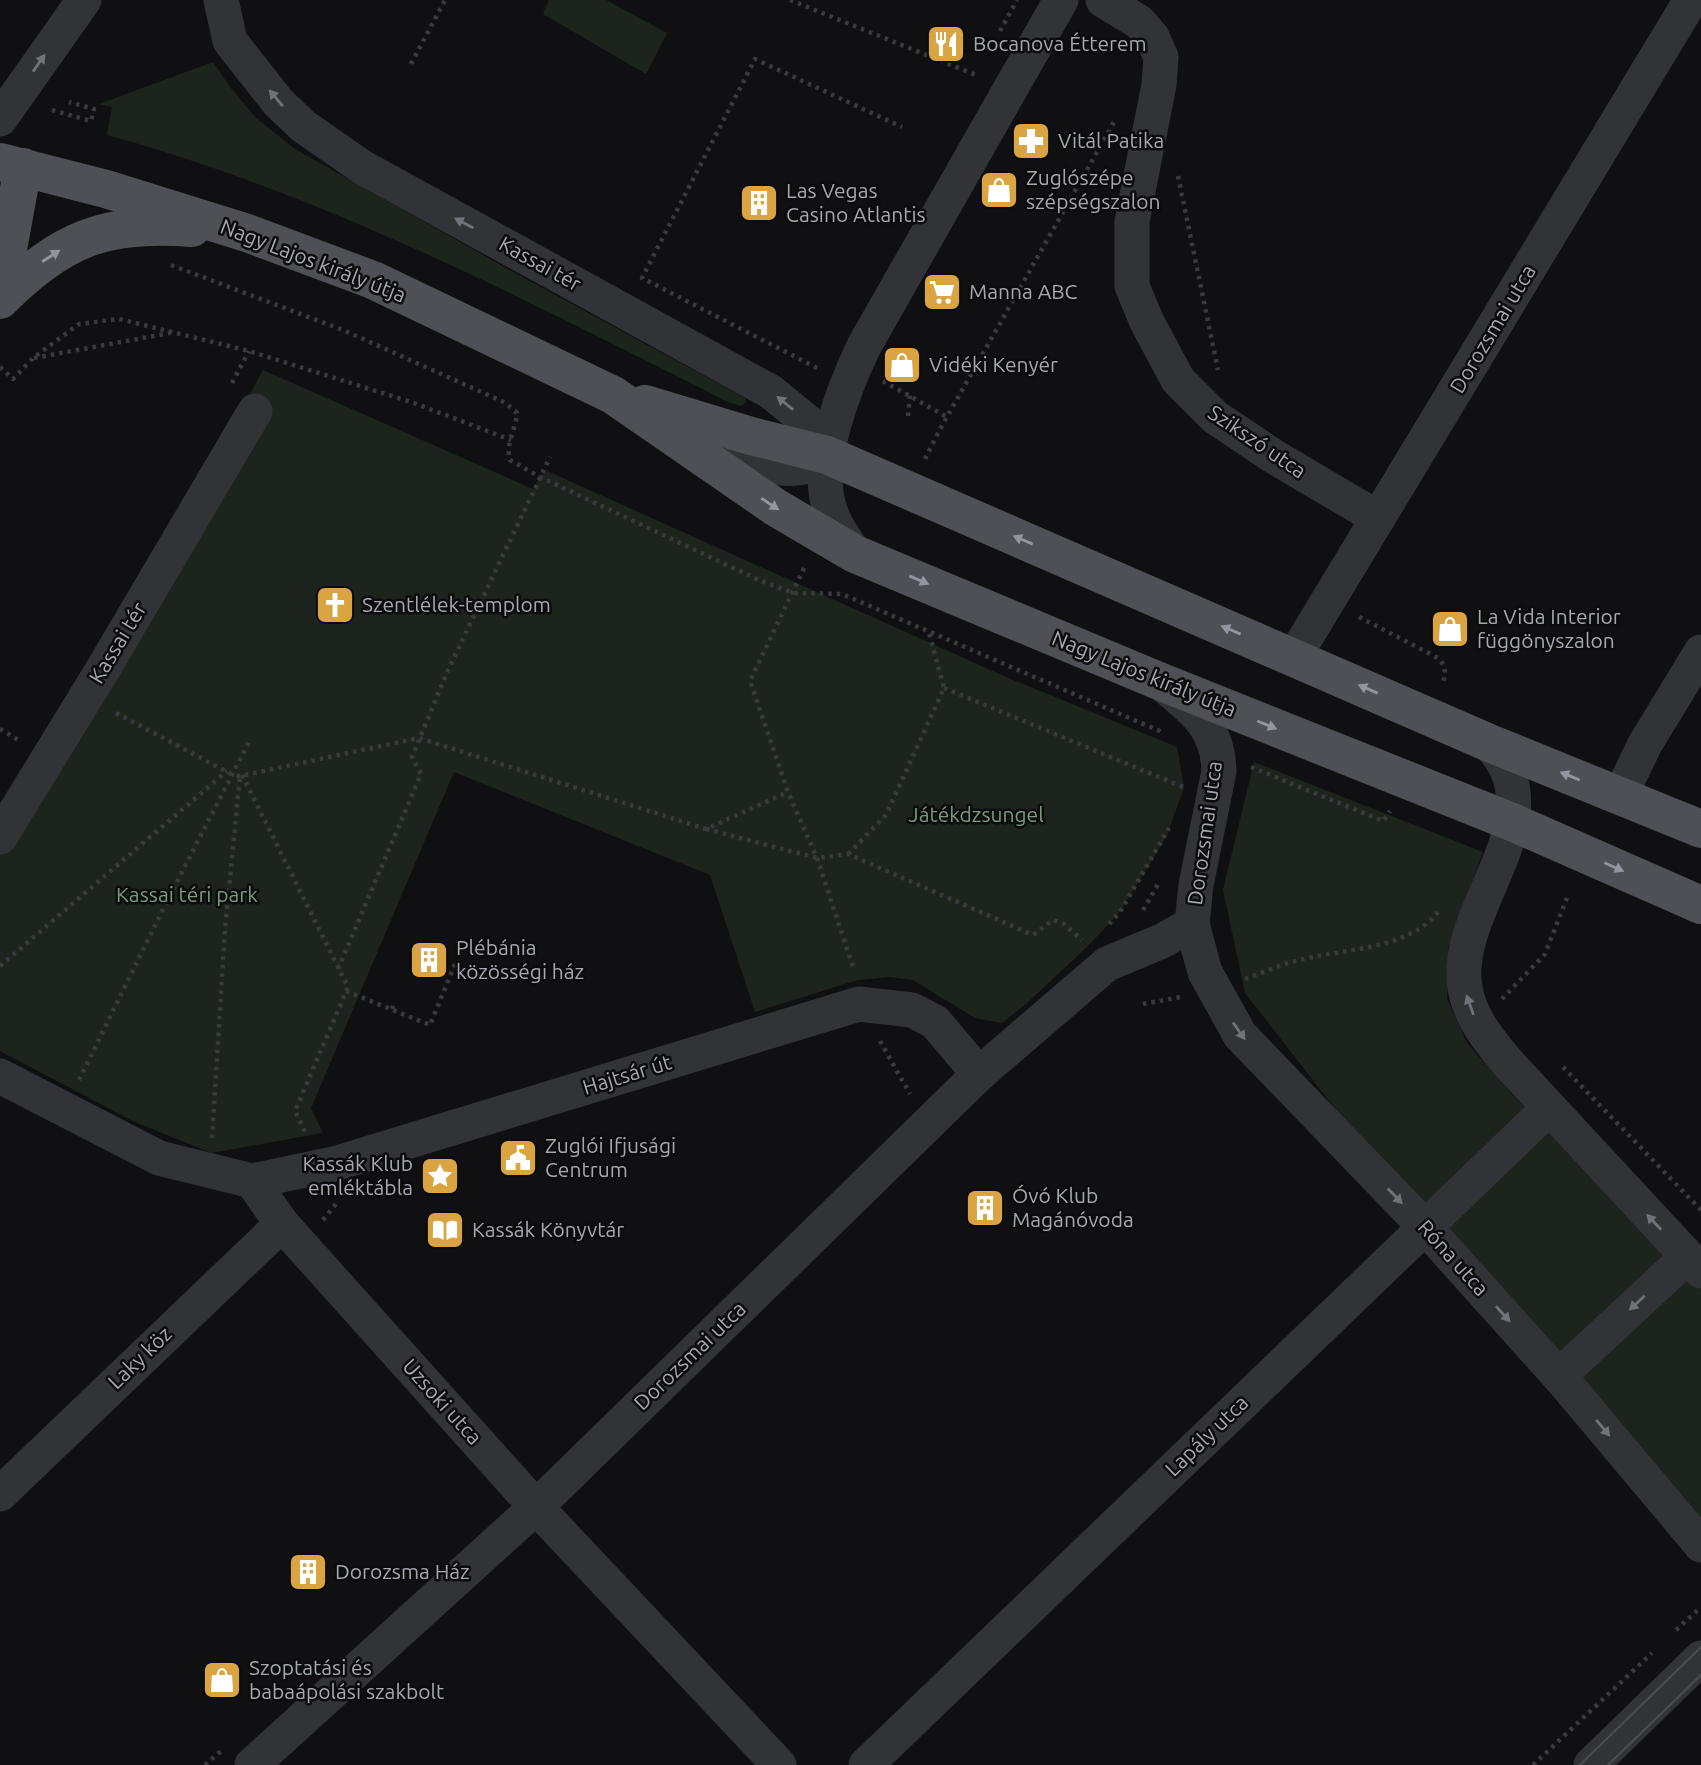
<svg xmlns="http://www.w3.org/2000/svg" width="1701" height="1765" viewBox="0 0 1701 1765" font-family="Ubuntu,sans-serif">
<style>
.green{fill:#1d241e}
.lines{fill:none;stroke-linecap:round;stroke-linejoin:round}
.path{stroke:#383a3d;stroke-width:4.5;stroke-dasharray:3.5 5;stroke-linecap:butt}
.minor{stroke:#323336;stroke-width:35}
.major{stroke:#4e5055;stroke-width:38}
.tram{stroke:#4b4d51;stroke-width:2}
.oneway{fill:#71737a}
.oneway2{fill:#93969f}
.labels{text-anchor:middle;stroke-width:5;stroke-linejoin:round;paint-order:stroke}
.poi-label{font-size:21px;fill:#a4a8b1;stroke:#0c0c0d;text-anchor:start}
.street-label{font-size:21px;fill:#a4a8b1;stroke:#0c0c0d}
.park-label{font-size:21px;fill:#7d997e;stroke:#0c0c0d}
</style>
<rect width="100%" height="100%" fill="#101012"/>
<!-- green -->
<g class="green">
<path d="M549,0h57l61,33 -21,41 -103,-60z"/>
<path d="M213,62l17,25 26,31 39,31 220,124 230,125 1,4 -4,4 -12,-3c-202,-102 -404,-208 -623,-268l5,-28 -13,-3z"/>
<path d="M263,370l270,119 7,-12 7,-6 459,206 171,70 7,41 -17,47 -47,77 -32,34 -62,58 -24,19 -27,-5 -62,-38 -23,-3 -32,3 -103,32 -45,-137 -256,-103 -143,336 12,25 -112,20 -78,-32 -133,-70v-211l76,-126z"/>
<path d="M1254,762l229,90 -35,97 -1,50 20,44 45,51 189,194v232l-276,-296 -180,-231 -22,-103z"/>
</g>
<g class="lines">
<!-- path -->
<g class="path">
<path d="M790,0l186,75 1,-2"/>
<path d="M1000,31l17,-31"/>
<path d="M411,64l34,-64"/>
<path d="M52,110l39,11 3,-12 -25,-7"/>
<path d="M1178,176l40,194"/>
<path d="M171,265l172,65 163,73 11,10c-1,17 -12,31 -7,47l30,17 221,104 33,12 48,1 320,138"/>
<path d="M34,358l136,-25"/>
<path d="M0,367l13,12 20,-21 46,-34 40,-5 130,32 165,52 97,37"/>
<path d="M817,368l-175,-90 113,-219 147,68"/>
<path d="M883,381l64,36"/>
<path d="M232,383l17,-32"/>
<path d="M908,416l2,-21"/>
<path d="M925,459l14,-28 175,-309"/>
<path d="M804,568l-54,113 38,111 29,66 37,112"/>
<path d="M1359,617l79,41c8,8 8,14 5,25"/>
<path d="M944,688l239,99"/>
<path d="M116,713l117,62 7,1 179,-38 287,91 82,-37"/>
<path d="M0,729l20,12"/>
<path d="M1251,767l132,54 7,-10"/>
<path d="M242,775l106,212 -53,124 12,25"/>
<path d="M706,829l111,29 31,-4 185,81 20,-15 11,4 18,16"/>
<path d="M848,854l38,-39 58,-127 -16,-59"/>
<path d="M1143,910l17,-29"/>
<path d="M1109,924l11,-12 49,-84"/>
<path d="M0,966l227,-195"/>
<path d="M338,969l83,-195 -9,-17 36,-87 102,-213"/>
<path d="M1245,979c17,-6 34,-14 51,-18 46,-13 116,-10 145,-53"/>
<path d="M346,991l84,34 25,-61"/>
<path d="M1502,999l43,-45 22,-56"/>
<path d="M1143,1004l37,-7"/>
<path d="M392,1009l3,-8"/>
<path d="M880,1041l30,53"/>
<path d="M1563,1067l138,143"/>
<path d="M79,1080l90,-183 81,-157"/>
<path d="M212,1138l13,-209 15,-153"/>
<path d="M323,1220l16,-20"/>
<path d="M1676,1630l25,-23"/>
<path d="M205,1765l16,-14"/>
<path d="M1533,1765l119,-112"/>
</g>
<!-- minor -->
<g class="minor">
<path d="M221,0l9,41 48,61 25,24 59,41 409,225 38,31 18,32"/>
<path d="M1103,0l36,22 13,15 9,20 -2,28 -27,136v65l15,36 31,58 37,37 58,39 105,62"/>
<path d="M0,119l84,-119"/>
<path d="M696,439c29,16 78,37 112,27 6,-2 13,-8 19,-11"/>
<path d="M855,554c-10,-15 -21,-29 -26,-47 -14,-46 15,-119 35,-161l197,-346"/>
<path d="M1294,657l397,-657"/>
<path d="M1167,688c30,24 51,42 52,83l-23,114 -4,39 13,48 35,63 185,192 140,156 136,162"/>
<path d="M1487,742c76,74 -36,165 -22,246 5,30 24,52 42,74l194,209"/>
<path d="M1620,796l25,-52 56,-92"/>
<path d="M0,837l103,-168 152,-258"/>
<path d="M0,1076l159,82 93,23 30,43 254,283 243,258"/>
<path d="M252,1181l82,-17 525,-160 53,6 23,12 44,52"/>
<path d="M1559,1376l128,-119"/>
<path d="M0,1494l282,-270"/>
<path d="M252,1765l284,-258 443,-433 128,-110 55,-23 30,-17"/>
<path d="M866,1765l683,-657"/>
<path d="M1591,1765l110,-107"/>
</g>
<!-- major -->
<g class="major">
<path d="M0,162l106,27 141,44 126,47 240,115 162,112 80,47 304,127 353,141 189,83"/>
<path d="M0,264l8,-15 15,-82"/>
<path d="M0,300c61,-61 105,-79 192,-72"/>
<path d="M645,404l106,32 76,19 660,287 214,87"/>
</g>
<!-- tram -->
<g class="tram">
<path d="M1580,1765l121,-118"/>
<path d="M1608,1765l93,-90"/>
</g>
</g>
<!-- one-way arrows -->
<defs><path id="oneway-solid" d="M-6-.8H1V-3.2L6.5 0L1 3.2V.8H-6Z" transform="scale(1.75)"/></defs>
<g class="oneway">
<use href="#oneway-solid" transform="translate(39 63) rotate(-55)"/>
<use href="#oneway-solid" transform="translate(276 98) rotate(-130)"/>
<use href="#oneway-solid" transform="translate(464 223) rotate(-152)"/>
<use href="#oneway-solid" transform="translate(785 403) rotate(-140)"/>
<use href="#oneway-solid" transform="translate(1470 1005) rotate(-110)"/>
<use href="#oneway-solid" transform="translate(1239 1031) rotate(55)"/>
<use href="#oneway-solid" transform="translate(1395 1196) rotate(46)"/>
<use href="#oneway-solid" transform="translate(1654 1222) rotate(-133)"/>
<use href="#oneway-solid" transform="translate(1637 1303) rotate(137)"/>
<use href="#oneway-solid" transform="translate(1503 1314) rotate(48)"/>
<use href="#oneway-solid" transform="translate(1603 1428) rotate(50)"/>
</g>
<g class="oneway2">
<use href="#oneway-solid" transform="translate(51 256) rotate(-33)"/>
<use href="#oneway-solid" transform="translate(770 504) rotate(34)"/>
<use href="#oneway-solid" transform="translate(1023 540) rotate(-157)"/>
<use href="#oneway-solid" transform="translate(919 580) rotate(23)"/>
<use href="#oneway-solid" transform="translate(1231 630) rotate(-157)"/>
<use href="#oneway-solid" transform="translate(1368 689) rotate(-157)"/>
<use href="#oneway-solid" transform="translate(1267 725) rotate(22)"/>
<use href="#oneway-solid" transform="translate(1570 776) rotate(-158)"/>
<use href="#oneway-solid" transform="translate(1614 867) rotate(24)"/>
</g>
<!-- icons -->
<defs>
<g id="restaurant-square" transform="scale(2.0125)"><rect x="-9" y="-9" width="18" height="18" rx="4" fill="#d9a441" stroke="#0c0c0d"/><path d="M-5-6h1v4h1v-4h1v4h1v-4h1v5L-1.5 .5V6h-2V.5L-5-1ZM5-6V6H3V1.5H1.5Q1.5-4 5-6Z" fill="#fff"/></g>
<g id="pharmacy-square" transform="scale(2.0125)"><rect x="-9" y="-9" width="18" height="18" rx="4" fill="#d9a441" stroke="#0c0c0d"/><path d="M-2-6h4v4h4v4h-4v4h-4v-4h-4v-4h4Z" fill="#fff"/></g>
<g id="shop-square" transform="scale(2.0125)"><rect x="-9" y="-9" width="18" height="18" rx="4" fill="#d9a441" stroke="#0c0c0d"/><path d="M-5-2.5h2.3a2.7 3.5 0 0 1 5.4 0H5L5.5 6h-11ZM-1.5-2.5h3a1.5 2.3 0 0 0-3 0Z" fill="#fff"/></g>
<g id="building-square" transform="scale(2.0125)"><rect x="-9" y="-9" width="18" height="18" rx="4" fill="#d9a441" stroke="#0c0c0d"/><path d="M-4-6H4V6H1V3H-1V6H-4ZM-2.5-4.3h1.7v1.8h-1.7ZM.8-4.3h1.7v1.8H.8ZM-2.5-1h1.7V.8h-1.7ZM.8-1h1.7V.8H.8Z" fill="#fff"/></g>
<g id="supermarket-square" transform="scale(2.0125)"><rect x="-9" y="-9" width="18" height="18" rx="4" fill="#d9a441" stroke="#0c0c0d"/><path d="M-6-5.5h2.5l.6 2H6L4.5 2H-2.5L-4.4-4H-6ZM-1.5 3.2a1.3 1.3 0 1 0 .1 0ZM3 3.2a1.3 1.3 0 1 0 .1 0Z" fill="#fff"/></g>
<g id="church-square" transform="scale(2.0125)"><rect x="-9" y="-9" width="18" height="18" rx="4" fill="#d9a441" stroke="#0c0c0d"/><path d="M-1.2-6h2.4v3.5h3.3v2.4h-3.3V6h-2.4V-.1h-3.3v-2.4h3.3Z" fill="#fff"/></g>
<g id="civic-square" transform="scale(2.0125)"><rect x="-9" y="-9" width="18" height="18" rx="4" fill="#d9a441" stroke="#0c0c0d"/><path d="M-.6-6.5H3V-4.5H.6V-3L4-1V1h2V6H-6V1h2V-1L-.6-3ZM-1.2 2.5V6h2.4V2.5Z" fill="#fff"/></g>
<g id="sight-square" transform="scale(2.0125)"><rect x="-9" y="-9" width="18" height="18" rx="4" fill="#d9a441" stroke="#0c0c0d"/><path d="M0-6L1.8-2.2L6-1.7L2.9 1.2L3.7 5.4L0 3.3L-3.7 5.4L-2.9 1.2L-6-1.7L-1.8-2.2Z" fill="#fff"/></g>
<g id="library-square" transform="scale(2.0125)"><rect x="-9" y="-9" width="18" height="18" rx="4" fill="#d9a441" stroke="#0c0c0d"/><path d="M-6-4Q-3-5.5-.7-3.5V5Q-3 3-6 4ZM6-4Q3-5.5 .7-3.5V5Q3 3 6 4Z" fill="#fff"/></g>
</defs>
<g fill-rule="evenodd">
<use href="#restaurant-square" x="946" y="44"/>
<use href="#pharmacy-square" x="1031" y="141"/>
<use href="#shop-square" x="999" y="190"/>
<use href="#building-square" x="759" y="203"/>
<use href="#supermarket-square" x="942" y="292"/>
<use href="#shop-square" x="902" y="365"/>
<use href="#church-square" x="335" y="605"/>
<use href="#shop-square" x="1450" y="629"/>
<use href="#building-square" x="429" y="960"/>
<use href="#civic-square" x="518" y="1158"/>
<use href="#sight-square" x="440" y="1176"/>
<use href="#building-square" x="985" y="1208"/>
<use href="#library-square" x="445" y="1230"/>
<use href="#building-square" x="308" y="1572"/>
<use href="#shop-square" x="222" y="1680"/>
</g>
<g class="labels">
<!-- poi labels -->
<g class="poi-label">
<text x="973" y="51">Bocanova Étterem</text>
<text x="1058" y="148">Vitál Patika</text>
<text x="1026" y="185">Zuglószépe<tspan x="1026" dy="24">szépségszalon</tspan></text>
<text x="786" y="198">Las Vegas<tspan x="786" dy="24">Casino Atlantis</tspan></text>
<text x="969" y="299">Manna ABC</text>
<text x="929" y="372">Vidéki Kenyér</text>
<text x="362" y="612">Szentlélek-templom</text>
<text x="1477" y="624">La Vida Interior<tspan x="1477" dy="24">függönyszalon</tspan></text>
<text x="456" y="955">Plébánia<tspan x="456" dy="24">közösségi ház</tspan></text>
<text x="545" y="1153">Zuglói Ifjusági<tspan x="545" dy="24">Centrum</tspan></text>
<text x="413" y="1171" text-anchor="end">Kassák Klub<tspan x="413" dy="24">emléktábla</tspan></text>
<text x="1012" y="1203">Óvó Klub<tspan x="1012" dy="24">Magánóvoda</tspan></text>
<text x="472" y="1237">Kassák Könyvtár</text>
<text x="335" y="1579">Dorozsma Ház</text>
<text x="249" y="1675">Szoptatási és<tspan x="249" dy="24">babaápolási szakbolt</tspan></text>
</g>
<!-- street labels -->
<g class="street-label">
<text transform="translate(313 261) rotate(21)" y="7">Nagy Lajos király útja</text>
<text transform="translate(540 264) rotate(29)" y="7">Kassai tér</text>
<text transform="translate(1493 329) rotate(-59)" y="7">Dorozsmai utca</text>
<text transform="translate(1257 442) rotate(34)" y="7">Szikszó utca</text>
<text transform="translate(118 643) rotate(-59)" y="7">Kassai tér</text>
<text transform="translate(1144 674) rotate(22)" y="7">Nagy Lajos király útja</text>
<text transform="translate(1205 833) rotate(-82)" y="7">Dorozsmai utca</text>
<text transform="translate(627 1075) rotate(-17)" y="7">Hajtsár út</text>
<text transform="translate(1453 1258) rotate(48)" y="7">Róna utca</text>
<text transform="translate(690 1356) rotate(-44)" y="7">Dorozsmai utca</text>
<text transform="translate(140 1358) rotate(-44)" y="7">Laky köz</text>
<text transform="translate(442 1402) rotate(48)" y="7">Uzsoki utca</text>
<text transform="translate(1207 1436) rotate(-44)" y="7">Lapály utca</text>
</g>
<!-- park labels -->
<g class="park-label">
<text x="976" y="822">Játékdzsungel</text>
<text x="187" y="902">Kassai téri park</text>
</g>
</g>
</svg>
